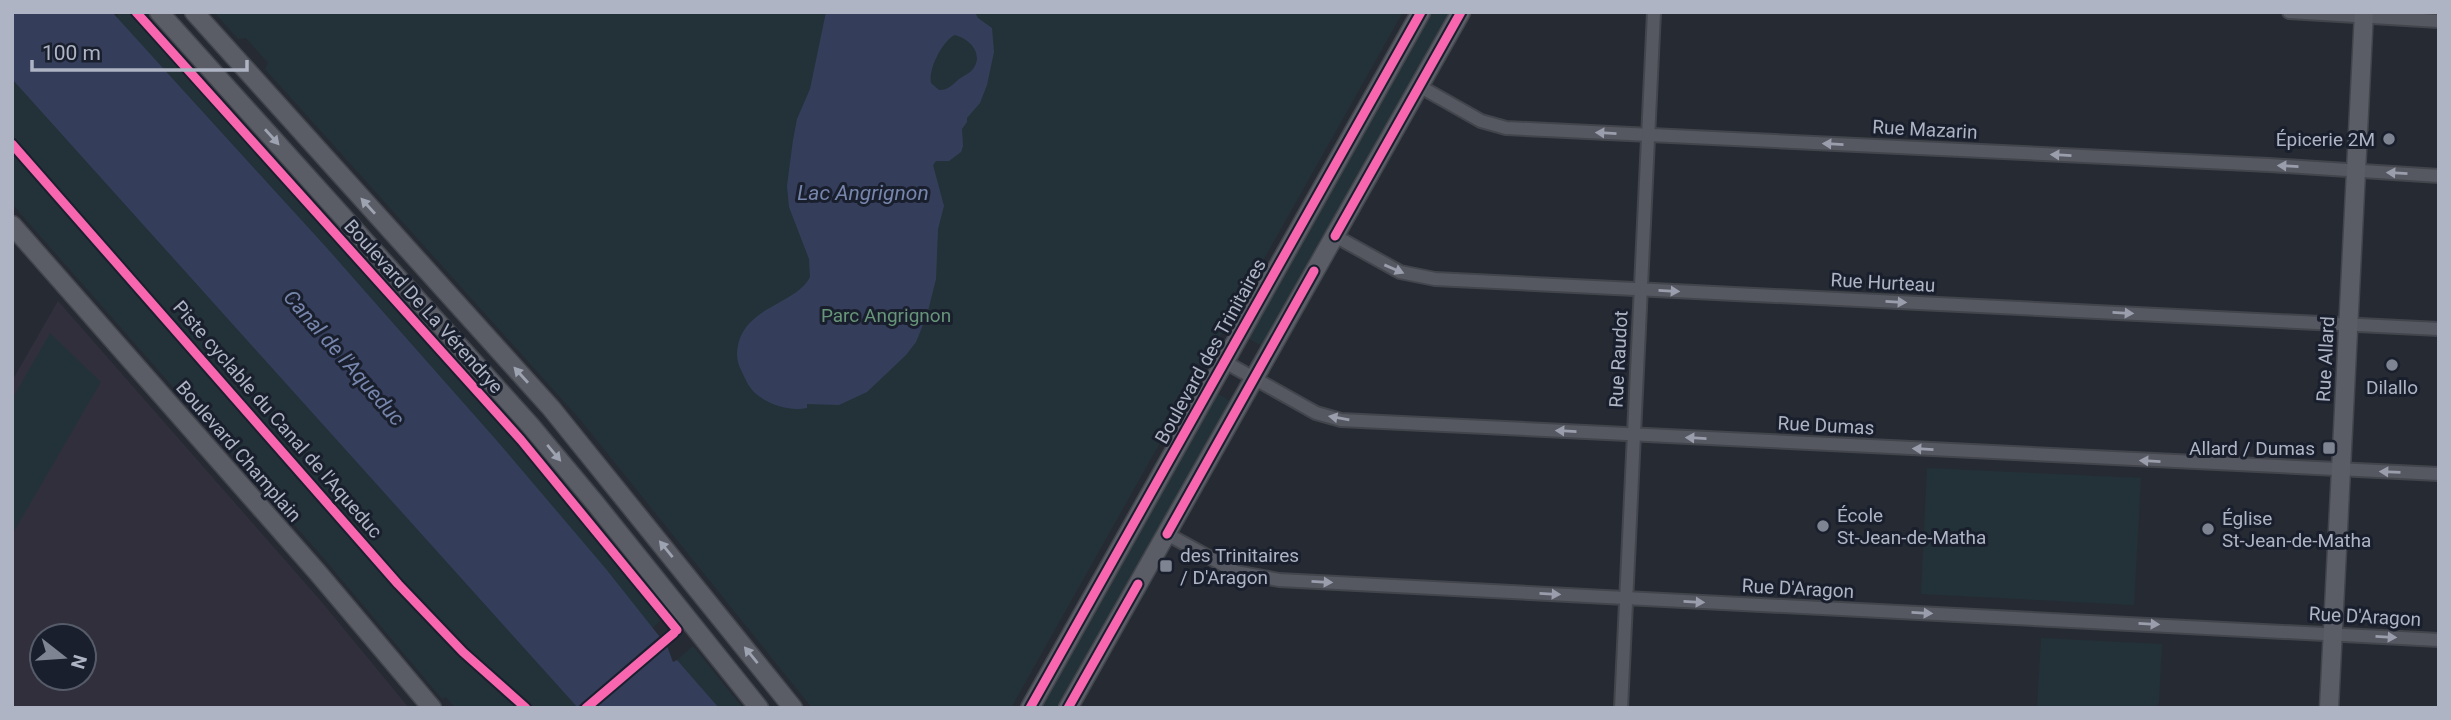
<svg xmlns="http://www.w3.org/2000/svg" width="2451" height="720" viewBox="0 0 2451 720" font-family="Roboto,sans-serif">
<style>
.medical{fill:#322f3c;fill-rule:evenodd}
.green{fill:#233238}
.water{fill:#343e5b;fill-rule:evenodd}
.pier{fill:#262a33}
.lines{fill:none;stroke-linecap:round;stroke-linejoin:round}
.street-casing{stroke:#42454c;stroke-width:16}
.secondary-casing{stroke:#42454c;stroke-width:21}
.street{stroke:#565861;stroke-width:12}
.secondary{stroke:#5a5d66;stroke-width:18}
.cycleway-casing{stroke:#1a1f2d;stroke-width:13}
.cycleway{stroke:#f766af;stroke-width:9}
.oneway{fill:#999dac}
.oneway2{fill:#9ea3b2}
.poi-dot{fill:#7f8492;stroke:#1a1f2d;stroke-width:2.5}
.labels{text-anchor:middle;stroke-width:6;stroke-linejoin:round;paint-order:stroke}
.street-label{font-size:19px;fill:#afb4c5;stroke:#1a1f2d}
.poi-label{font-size:19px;fill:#afb4c5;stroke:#1a1f2d;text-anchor:start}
.park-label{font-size:19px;fill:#679579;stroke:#1a1f2d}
.water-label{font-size:21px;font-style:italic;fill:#7786ad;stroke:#1a1f2d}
</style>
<rect width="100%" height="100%" fill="#262a33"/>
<!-- medical -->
<path class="medical" d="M58,301l262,299 89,108h-397v-327zM42,636h42v42h-42z"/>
<!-- green -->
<g class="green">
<path d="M119,12h12l396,441 135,166 -10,9c-170,-211 -352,-411 -535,-610z"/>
<path d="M214,12h1189l-197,350 -5,-2 -3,6 4,2 -191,340h-199l-234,-291 -313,-348 3,-6 -22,-25 -8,1z"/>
<path d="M1430,12h23l-189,335 -17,-9z"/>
<path d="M12,79l566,629h-123l-9,-11 -4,2 -115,-137 -315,-358z"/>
<path d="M50,333l51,49 -89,153v-136z"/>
<path d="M1215,392l17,10 -172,306h-22z"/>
<path d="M1927,468l214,10 -7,127 -213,-11z"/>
<path d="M2041,638l121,6 -3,58 -4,6h-118z"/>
<path d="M693,646l50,62h-24l-42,-48z"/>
</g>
<!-- water -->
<g class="water">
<path d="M12,12h100l214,235 172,195 108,127 61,77 6,16 4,-2 42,48h-141l-566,-629z"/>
<path d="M826,12h149l3,6 14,10 2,24 -7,33 -7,18 -13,15v4l-5,7 1,17 -2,6 -12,9h-13l-3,4 11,41 -6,23 -2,50 -9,36 -11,27 -10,13 -39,37 -28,13 -32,-1v4c-14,3 -30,-1 -42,-8 -14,-8 -17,-15 -23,-28 -6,-11 -6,-19 -3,-31 11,-35 58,-38 71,-64l-1,-18 -20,-52 -2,-21 6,-46 4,-21 13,-30zM955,35c15,4 29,19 18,34 -4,5 -10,7 -14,10 -7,6 -10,11 -20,11l-8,-7c-3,-14 12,-43 24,-48z"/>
</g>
<!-- pier -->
<path class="pier" d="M661,635l8,9 -74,64h-19z"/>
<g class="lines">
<!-- street casing -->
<g class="street-casing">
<g id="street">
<path d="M2289,12l150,9"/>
<path d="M1419,86l62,35 25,7 763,37 170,11"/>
<path d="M1335,236l65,36 35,7 1004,50"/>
<path d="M1225,362l91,51 25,7 1098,54"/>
<path d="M1167,534l69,38 43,8 1160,60"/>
<path d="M1621,708l33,-696"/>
</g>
</g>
<!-- secondary casing -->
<g class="secondary-casing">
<g id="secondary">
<path d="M159,12l371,413 65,78 164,205"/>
<path d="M194,12l357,396 242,300"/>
<path d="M12,225l306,348 114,135"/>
<path d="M1030,708l391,-696"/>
<path d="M1068,708l393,-696"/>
<path d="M2329,708l35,-696"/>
</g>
</g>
<!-- street -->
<use href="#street" class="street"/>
<!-- secondary -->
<use href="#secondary" class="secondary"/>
<!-- cycleway casing -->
<g class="cycleway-casing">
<g id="cycleway">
<path d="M136,12l385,428 156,190"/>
<path d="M12,144l386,440 65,68 63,56"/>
<path d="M1335,236l126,-224"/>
<path d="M1167,534l147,-263"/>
<path d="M586,708l88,-75"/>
<path d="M1030,708l391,-696"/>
<path d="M1068,708l70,-124"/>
</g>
</g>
<!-- cycleway -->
<use href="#cycleway" class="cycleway"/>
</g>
<!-- one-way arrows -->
<defs><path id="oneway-solid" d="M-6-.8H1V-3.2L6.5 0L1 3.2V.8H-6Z" transform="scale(1.75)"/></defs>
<g class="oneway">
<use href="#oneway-solid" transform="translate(1606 133) rotate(-177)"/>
<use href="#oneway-solid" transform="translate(1833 144) rotate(-177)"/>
<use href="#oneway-solid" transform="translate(2061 155) rotate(-177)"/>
<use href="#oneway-solid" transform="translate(2288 166) rotate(-177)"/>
<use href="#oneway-solid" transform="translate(2397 173) rotate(-177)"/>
<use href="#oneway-solid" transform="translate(1394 269) rotate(23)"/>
<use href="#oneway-solid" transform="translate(1669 291) rotate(3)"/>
<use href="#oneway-solid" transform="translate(1896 302) rotate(3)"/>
<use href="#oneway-solid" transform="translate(2123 313) rotate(3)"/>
<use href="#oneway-solid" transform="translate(1339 418) rotate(-170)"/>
<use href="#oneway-solid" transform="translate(1566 431) rotate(-177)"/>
<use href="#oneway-solid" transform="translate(1696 438) rotate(-177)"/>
<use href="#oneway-solid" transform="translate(1923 449) rotate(-177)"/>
<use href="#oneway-solid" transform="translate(2150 461) rotate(-177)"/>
<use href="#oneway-solid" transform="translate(2390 472) rotate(-178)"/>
<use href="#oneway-solid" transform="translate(1322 582) rotate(3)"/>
<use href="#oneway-solid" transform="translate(1550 594) rotate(3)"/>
<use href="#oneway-solid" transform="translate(1694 602) rotate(3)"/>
<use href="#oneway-solid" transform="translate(1922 613) rotate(3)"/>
<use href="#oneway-solid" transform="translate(2149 624) rotate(3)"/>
<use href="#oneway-solid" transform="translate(2386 637) rotate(3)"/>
</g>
<g class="oneway2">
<use href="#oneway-solid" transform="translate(272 137) rotate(48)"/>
<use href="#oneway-solid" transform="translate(368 206) rotate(-132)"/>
<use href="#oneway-solid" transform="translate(521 375) rotate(-132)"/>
<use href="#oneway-solid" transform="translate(554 453) rotate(50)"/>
<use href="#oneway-solid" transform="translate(666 549) rotate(-129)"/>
<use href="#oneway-solid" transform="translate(751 655) rotate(-129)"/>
</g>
<!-- markers -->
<g class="poi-dot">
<circle cx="2389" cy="139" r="7"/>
<circle cx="2392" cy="365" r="7"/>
<rect x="2322" y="441" width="14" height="14" rx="3.5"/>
<circle cx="1823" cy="526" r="7"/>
<circle cx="2208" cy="529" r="7"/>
<rect x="1159" y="559" width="14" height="14" rx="3.5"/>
</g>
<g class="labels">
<!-- street labels -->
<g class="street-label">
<text transform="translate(1925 129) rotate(3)" y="7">Rue Mazarin</text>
<text transform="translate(1883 282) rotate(3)" y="7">Rue Hurteau</text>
<text transform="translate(424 306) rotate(48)" y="7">Boulevard De La Vérendrye</text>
<text transform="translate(1210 351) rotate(-61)" y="7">Boulevard des Trinitaires</text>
<text transform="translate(1618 359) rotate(-87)" y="7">Rue Raudot</text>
<text transform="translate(2325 359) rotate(-87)" y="7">Rue Allard</text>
<text transform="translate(278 419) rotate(49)" y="7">Piste cyclable du Canal de l'Aqueduc</text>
<text transform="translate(1826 425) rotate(3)" y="7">Rue Dumas</text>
<text transform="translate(239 451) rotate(49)" y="7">Boulevard Champlain</text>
<text transform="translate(1798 588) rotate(3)" y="7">Rue D'Aragon</text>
<text transform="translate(2365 616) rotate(3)" y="7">Rue D'Aragon</text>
</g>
<!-- poi labels -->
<g class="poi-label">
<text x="2375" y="146" text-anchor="end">Épicerie 2M</text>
<text x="2392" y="394" text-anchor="middle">Dilallo</text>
<text x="2315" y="455" text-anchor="end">Allard / Dumas</text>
<text x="1837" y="522">École<tspan x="1837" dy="22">St-Jean-de-Matha</tspan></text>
<text x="2222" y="525">Église<tspan x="2222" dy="22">St-Jean-de-Matha</tspan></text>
<text x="1180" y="562">des Trinitaires<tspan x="1180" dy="22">/ D'Aragon</tspan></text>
</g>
<!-- park labels -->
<g class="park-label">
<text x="886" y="322">Parc Angrignon</text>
</g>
<!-- water labels -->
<g class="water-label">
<text x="863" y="200">Lac Angrignon</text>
<text transform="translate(344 358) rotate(49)" y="7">Canal de l'Aqueduc</text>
</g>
</g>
<!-- border -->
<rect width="2451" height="720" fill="none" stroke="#afb4c5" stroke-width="28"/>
<!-- north arrow -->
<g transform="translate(63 657) rotate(107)"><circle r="33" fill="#1a1f2d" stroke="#565b6a" stroke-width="2"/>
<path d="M0-5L12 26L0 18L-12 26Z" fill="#7f8492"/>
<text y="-10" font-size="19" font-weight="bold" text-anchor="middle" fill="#afb4c5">N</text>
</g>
<!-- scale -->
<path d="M32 60v10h215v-10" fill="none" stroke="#afb4c5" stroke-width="3.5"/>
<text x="42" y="60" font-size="21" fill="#afb4c5" stroke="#1a1f2d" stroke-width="5" paint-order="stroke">100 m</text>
</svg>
